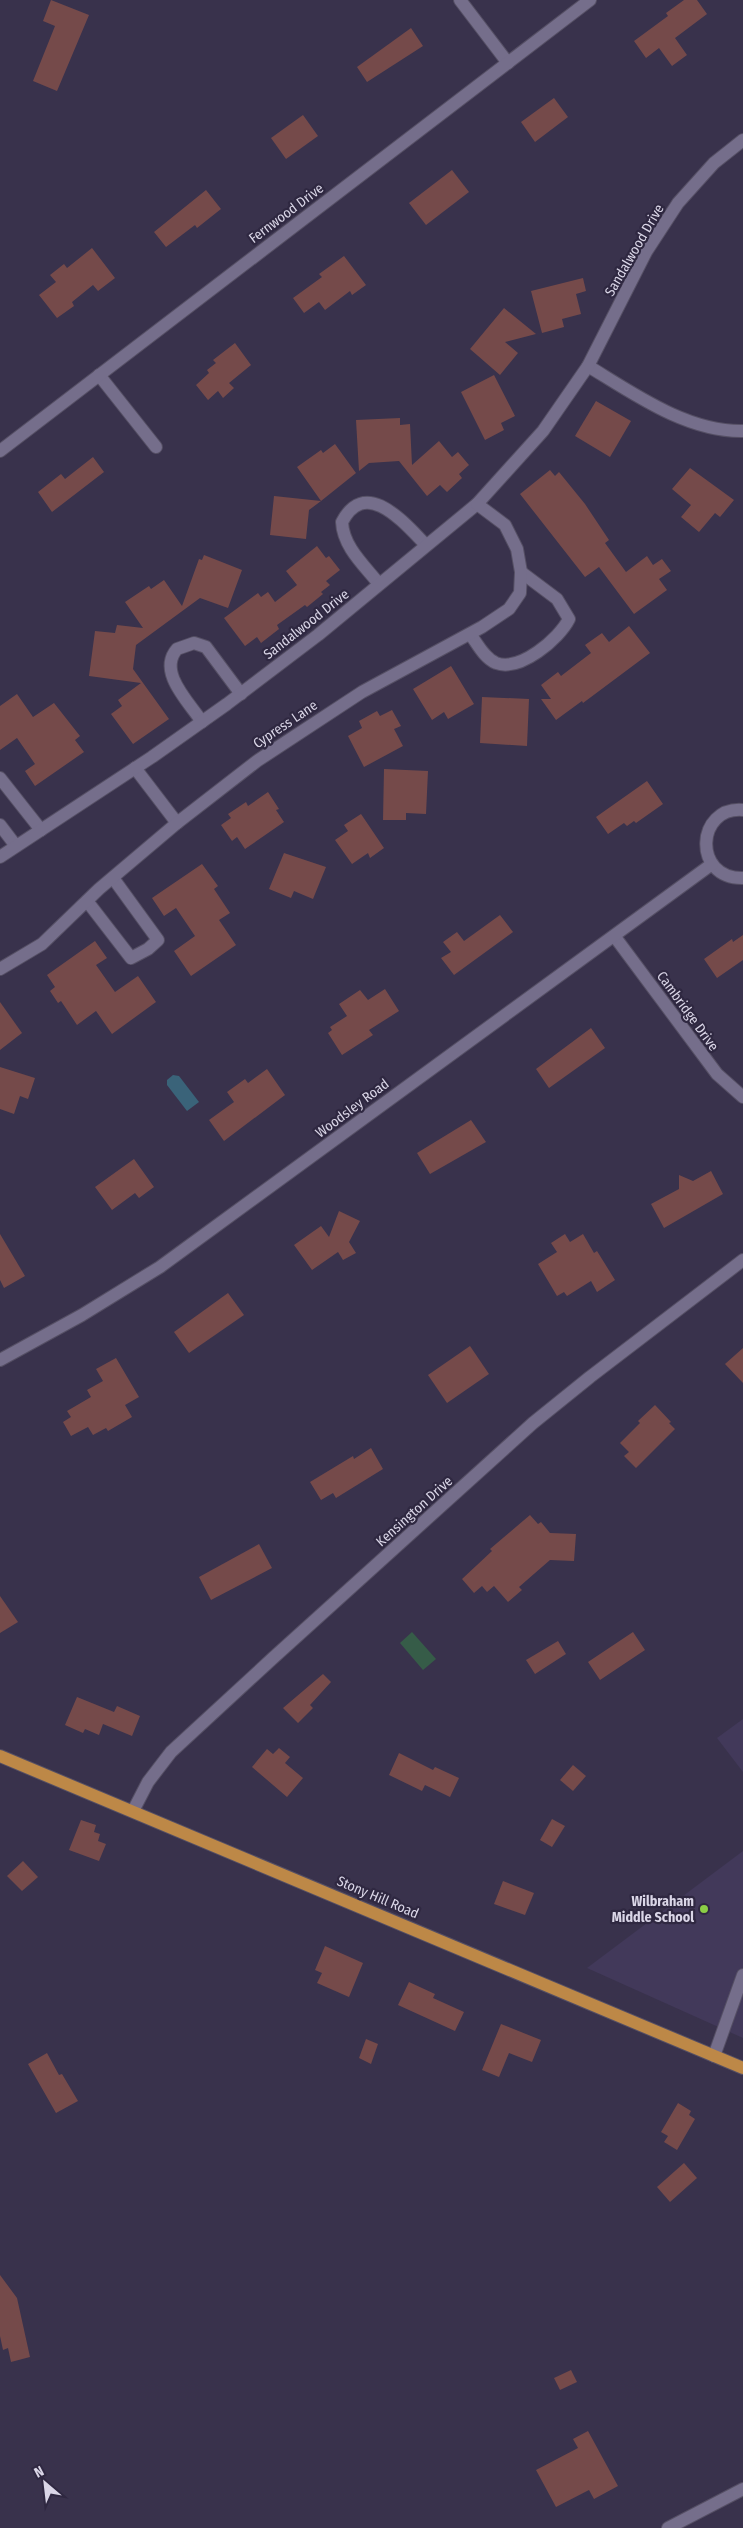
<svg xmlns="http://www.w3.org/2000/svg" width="743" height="2528" viewBox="0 0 743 2528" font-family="'Fira Sans Condensed',sans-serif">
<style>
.built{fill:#42395a}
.green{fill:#365c48}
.water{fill:#3a6379}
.building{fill:#754a4a}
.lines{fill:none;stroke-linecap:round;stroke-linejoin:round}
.minor-casing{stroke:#554f64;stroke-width:14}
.major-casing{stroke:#554f64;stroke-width:14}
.minor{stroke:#756e8b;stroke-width:12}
.major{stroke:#bd8847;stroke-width:12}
.poi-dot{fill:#8bce46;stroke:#2f2841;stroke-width:2}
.labels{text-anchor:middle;stroke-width:4.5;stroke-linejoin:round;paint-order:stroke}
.street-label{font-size:14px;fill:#dad6e7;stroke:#2f2841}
.poi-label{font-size:14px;font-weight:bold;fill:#dad6e7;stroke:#2f2841;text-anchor:end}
</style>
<rect width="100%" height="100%" fill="#39324c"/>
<!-- built -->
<g class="built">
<path d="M743,1719v53l-26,-34z"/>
<path d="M743,1851v187l-156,-70z"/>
</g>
<!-- green -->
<path class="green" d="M412,1632l24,27 -13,11 -23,-27z"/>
<!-- water -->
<path class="water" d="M173,1075l6,1 20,26 -12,9 -20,-26v-5z"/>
<!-- building -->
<g class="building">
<path d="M51,0l38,15 -32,76 -24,-10 22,-55 -12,-5z"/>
<path d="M684,0h13l10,14 -32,24 12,17 -15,11 -13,-18 -13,10 -12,-17 34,-25 -2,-3z"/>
<path d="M411,28l12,18 -56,36 -10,-15z"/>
<path d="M554,98l14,19 -33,25 -14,-20z"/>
<path d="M303,115l15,21 -32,23 -15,-21z"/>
<path d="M452,170l17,22 -43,33 -17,-22z"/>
<path d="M206,190l15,19 -24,19 -2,-3 -29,22 -12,-15z"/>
<path d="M92,248l23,30 -17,13 -5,-6 -21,17 2,4 -17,12 -18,-23 17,-13 -6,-7 14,-11 3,4z"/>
<path d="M344,256l22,29 -14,10 -2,-4 -25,19 -6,-8 -15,11 -11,-15 29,-21 -3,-3z"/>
<path d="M583,278l3,13 -10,3 5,20 -19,5 2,8 -22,6 -11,-42z"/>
<path d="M504,308l32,26 -31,8 13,11 -18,22 -30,-26z"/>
<path d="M235,343l16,22 -22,18 5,5 -11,10 -5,-7 -10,9 -12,-15 13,-12 -2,-3 9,-7 -3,-3z"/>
<path d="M494,375l21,41 -14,7 3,7 -19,10 -24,-48z"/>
<path d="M596,401l35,20 -21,36 -35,-21z"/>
<path d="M400,418v7l10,-1 2,41 27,-24 13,16 6,-5 11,13 -10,9 3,4 -15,14 -7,-7 -13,11 -28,-35 -30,2 -10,8 -3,-51z"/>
<path d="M335,444l21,29 -35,28 -24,-34 24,-17 2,3z"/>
<path d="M93,457l11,15 -52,40 -14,-20 23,-18 4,5z"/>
<path d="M690,468l44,32 -14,17 -5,-4 -16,19 -18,-15 10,-12 -19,-16z"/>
<path d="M550,470l5,6 4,-4 26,32 24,36 -4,3 21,29 21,-16 6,9 9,-6 9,12 -12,8 8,11 -33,24 -35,-47 -14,10 -65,-83z"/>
<path d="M274,496l47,5 -12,9 -3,29 -36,-4z"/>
<path d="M317,546l9,12 3,-2 11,14 -14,11 4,4 -9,7 2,2 -16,13 -2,-2 -28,20 2,4 -18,14 -4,-6 -12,9 -21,-28 34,-25 3,4 7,-5 7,10 22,-17 -11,-14z"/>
<path d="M204,555l38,15 -14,38 -28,-10 -64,47 -3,24 36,50 -36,25 -22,-30 11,-8 -4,-6 23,-17 -52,-7 6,-45 20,2 2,-8 26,3 -18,-26 24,-16 2,3 13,-9 18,26 17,-47 3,1z"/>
<path d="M629,626l21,27 -67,50 -1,-2 -26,19 -15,-21h10l-10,-14 17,-13 3,4 30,-23 -6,-8 17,-12 7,9z"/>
<path d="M451,666l23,38 -26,15 -4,-7 -12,8 -19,-31z"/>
<path d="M17,694l16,23 21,-14 26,33 -5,4 9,12 -49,34 -10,-15 10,-7 -18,-26 -17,12v-44z"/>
<path d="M482,697l47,2 -2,47 -47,-3z"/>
<path d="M392,710l9,16 -7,3 9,17 -39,21 -16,-31 14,-8 -3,-7 18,-10 3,5z"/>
<path d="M384,769l44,2 -2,43 -20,-1v7h-23z"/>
<path d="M647,781l16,23 -27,19 -2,-2 -7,5 -3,-3 -16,11 -12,-17z"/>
<path d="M268,792l11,17 -3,1 8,12 -39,27 -8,-12 -5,4 -11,-16 10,-7 -3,-4 18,-12 2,4z"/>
<path d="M361,814l23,34 -14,10 -2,-5 -16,11 -17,-24 13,-9 -4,-6z"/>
<path d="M284,853l42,14 -13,32 -19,-8 -3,7 -22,-9z"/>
<path d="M202,864l16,22 -4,3 16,24 -11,7 17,25 -45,31 -17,-25 21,-15 -19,-28 -12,8 -12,-18z"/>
<path d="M500,915l13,17 -59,43 -13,-17 10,-6 -8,-10 14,-10 7,9z"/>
<path d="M743,935v25l-26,18 -13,-19 28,-20 1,3z"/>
<path d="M95,941l12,17 -11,7 19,27 23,-16 18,26 -44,32 -16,-23 -19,14 -16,-24 -3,2 -8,-12 5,-4 -8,-12z"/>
<path d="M385,989l14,22 -30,19 4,5 -31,20 -14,-22 4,-3 -2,-3 17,-11 -8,-12 21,-14 8,10z"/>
<path d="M0,1002l22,31 -22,17z"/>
<path d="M591,1028l14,20 -56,40 -13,-19z"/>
<path d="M0,1067l35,11 -7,21 -8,-3 -6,18 -14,-5z"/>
<path d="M267,1069l18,26 -61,46 -15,-21 25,-18 -7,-10 18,-13 3,4z"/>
<path d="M471,1120l15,22 -56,32 -13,-21z"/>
<path d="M134,1159l20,28 -15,11 -4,-5 -23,17 -17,-23z"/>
<path d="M711,1171l12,23 -59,34 -13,-24 28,-15v-14l14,6z"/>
<path d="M339,1211l21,10 -11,21 7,11 -13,7 -5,-8 -26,18 -18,-25 27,-19 8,11z"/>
<path d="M0,1234l25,42 -21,12 -4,-8z"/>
<path d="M565,1234l5,8 13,-8 11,19 3,-2 18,29 -18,12 -6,-11 -24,15 -3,-4 -7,4 -19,-32 19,-12 -6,-9z"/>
<path d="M228,1293l16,22 -55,38 -15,-21z"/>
<path d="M470,1346l19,28 -42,29 -19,-28z"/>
<path d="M743,1348v35l-18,-19z"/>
<path d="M116,1358l23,39 -14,8 7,12 -24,14 -2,-3 -13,7 -5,-8 -17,9 -8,-14 8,-5 -4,-6 24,-14 -4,-7 16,-9 -7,-12z"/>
<path d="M655,1405l16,17 -2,1 6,6 -39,39 -12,-12 5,-4 -9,-9 20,-20 -2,-2z"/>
<path d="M371,1448l12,21 -47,29 -3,-5 -12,7 -11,-18 43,-26 1,3z"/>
<path d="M530,1515l8,9 3,-2 9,11 26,1 -2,27 -24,-1 -31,27 3,3 -14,12 -14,-16 -7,6 -5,-6 -8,7 -12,-14 30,-28 -2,-2z"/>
<path d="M259,1544l13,24 -61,32 -12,-23z"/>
<path d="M0,1596l18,26 -18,11z"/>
<path d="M633,1632l12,18 -45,30 -12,-18z"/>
<path d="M558,1641l8,13 -31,20 -9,-14z"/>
<path d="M323,1674l8,8 -21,23 3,3 -15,15 -15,-15z"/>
<path d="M77,1697l37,15 3,-6 23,10 -8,20 -29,-12 -4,11 -14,-6 -2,4 -18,-8z"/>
<path d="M279,1748l11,9 -5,6 18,15 -16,19 -35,-30 15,-18 6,5z"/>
<path d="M399,1753l34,17 2,-3 24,11 -9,19 -25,-12 -3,6 -33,-16z"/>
<path d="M573,1765l13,11 -13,15 -13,-11z"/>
<path d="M552,1819l13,7 -13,21 -12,-7z"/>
<path d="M81,1820l15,5 -2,7 6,2 -2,7 8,3 -7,17 -30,-11z"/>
<path d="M23,1861l15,16 -16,14 -15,-15z"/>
<path d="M503,1881l31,12 -9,22 -31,-11z"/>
<path d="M325,1946l38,17 -14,34 -32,-14 5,-10 -7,-3z"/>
<path d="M409,1982l26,12 -2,4 31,14 -9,19 -57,-26z"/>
<path d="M501,2024l40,16 -9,22 -23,-9 -10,24 -17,-7z"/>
<path d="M366,2039l12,5 -7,20 -12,-6z"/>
<path d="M47,2053l12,22 3,-1 16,27 -22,12 -28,-49z"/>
<path d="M678,2103l13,8 -2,4 6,4 -18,31 -13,-8 4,-6 -7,-4z"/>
<path d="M684,2163l13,15 -27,24 -13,-15z"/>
<path d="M0,2275l17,23 13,59 -19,5 -3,-14 -5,2 -3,-14z"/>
<path d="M571,2370l6,12 -17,8 -6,-12z"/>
<path d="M588,2431l30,55 -24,13 -5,-9 -33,17 -20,-37 42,-22 -5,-9z"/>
</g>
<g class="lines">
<!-- minor casing -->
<g class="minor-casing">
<g id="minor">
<path d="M460,0l48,63"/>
<path d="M588,366c46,28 99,66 155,65"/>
<path d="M99,375l57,72"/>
<path d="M0,451l590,-451"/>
<path d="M379,584c-14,-18 -36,-37 -37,-62 24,-46 63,2 84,23"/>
<path d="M470,634c7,9 14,24 26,29 24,9 63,-24 73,-44l-12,-20 -36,-27"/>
<path d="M202,722c-13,-20 -45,-50 -25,-73l17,-6 12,4 35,47"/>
<path d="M135,768l42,55"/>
<path d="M0,778l41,52"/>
<path d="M743,810c-47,-4 -51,69 0,68"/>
<path d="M0,825l16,21"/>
<path d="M0,857l152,-100 75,-53 91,-69 159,-131 66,-73 45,-65 58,-114 32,-49 36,-40 29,-23"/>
<path d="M87,901l44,57 17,-9 10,-9 -45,-62"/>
<path d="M615,937l102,137 26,23"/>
<path d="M0,969l42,-25 57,-55 78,-66 80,-62 105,-69 120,-65 27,-18 11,-16 1,-21 -4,-23 -12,-24 -28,-21"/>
<path d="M0,1360l82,-45 78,-48 552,-403"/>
<path d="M133,1811l15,-29 23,-30 102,-94 260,-235 57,-46 153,-117"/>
<path d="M714,2056l29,-81"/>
<path d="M668,2528l75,-39"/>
</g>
</g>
<!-- major casing -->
<g class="major-casing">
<path id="major" d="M0,1756l743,312"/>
</g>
<!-- minor -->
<use href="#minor" class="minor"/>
<!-- major -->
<use href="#major" class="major"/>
</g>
<!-- markers -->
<circle class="poi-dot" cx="704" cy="1909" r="5"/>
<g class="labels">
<!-- street labels -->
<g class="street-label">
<text transform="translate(286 213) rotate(-37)" y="5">Fernwood Drive</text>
<text transform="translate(634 250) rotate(-60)" y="5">Sandalwood Drive</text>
<text transform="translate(306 624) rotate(-38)" y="5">Sandalwood Drive</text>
<text transform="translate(285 724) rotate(-34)" y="5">Cypress Lane</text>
<text transform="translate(688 1011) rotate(54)" y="5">Cambridge Drive</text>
<text transform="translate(352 1108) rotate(-37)" y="5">Woodsley Road</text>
<text transform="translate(414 1511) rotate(-42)" y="5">Kensington Drive</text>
<text transform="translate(378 1897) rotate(23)" y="5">Stony Hill Road</text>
</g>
<!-- poi labels -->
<g class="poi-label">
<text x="694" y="1906">Wilbraham<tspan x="694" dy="16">Middle School</tspan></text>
</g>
</g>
<!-- north arrow -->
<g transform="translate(45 2483) rotate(332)" stroke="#2f2841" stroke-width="4" paint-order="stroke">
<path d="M0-4L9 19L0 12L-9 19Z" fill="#dad6e7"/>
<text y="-8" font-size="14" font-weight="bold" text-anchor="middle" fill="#dad6e7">N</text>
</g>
</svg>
